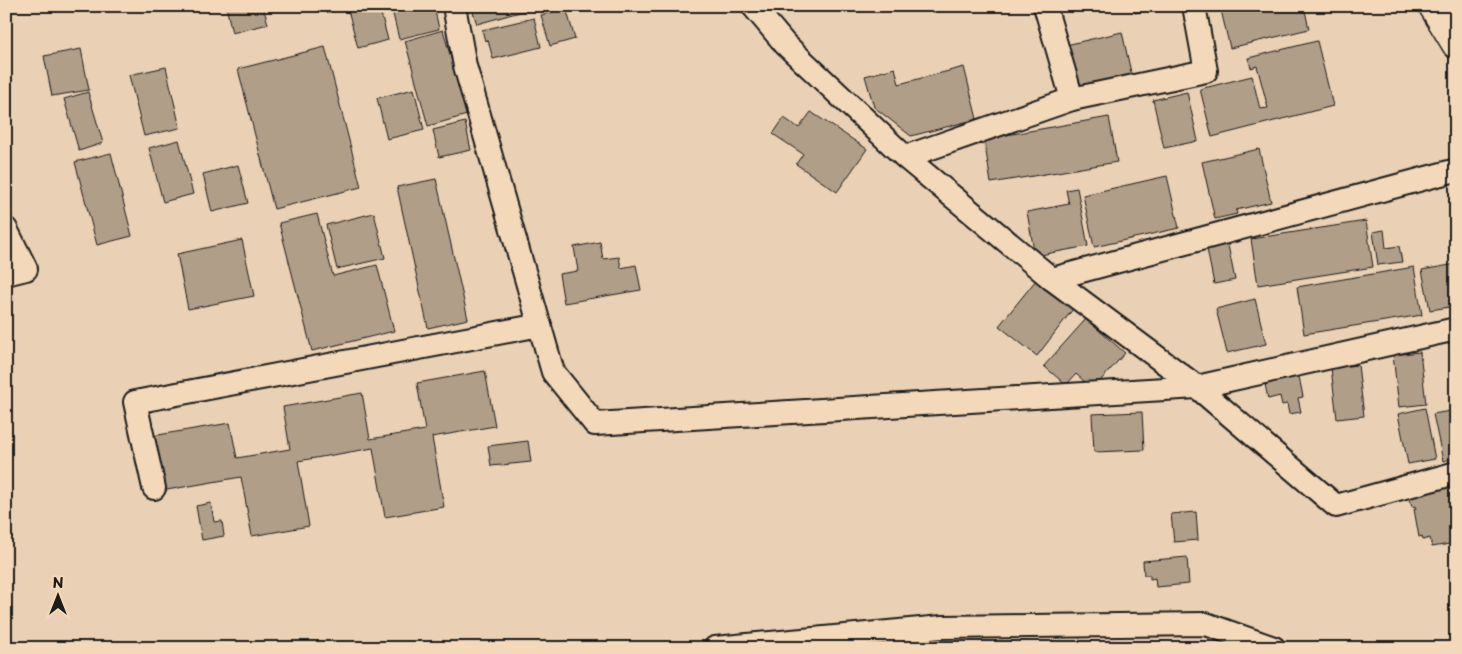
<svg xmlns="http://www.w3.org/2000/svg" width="1462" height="654" viewBox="0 0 1462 654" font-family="'Playpen Sans',sans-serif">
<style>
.building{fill:#b19e89;stroke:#1c1c1c}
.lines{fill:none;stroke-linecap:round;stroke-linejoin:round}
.street-casing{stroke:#1c1c1c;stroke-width:26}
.primary-casing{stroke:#1c1c1c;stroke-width:31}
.street{stroke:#f3d8ba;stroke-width:22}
.primary{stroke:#f3d8ba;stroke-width:28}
</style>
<rect width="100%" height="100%" fill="#ead0b4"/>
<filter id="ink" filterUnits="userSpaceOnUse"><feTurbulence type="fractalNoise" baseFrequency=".02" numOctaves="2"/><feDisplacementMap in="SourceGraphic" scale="10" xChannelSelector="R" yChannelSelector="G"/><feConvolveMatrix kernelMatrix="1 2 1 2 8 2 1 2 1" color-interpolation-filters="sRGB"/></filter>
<g filter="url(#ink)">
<!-- building -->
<g class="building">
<path d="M226,6h37l5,18 -36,9z"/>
<path d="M347,6h32l9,34 -30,8z"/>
<path d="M391,6h43l5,23 -40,10z"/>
<path d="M471,6h70l-64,18z"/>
<path d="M1133,6h39l-37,7z"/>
<path d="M1220,6h84l5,23 -79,19z"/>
<path d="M566,8l9,31 -25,7 -9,-31z"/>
<path d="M534,18l7,29 -48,12 -5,-19 -3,1 -3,-11z"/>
<path d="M443,30l24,85 -39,11 -23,-85z"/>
<path d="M1122,32l10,45 -56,13 -10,-45z"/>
<path d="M1317,41l16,65 -121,31 -12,-48 52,-13 8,33 8,-1 -11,-42 -6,2 -3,-10z"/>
<path d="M325,47l36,140 -87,22 -36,-140z"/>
<path d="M81,49l8,41 -37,6 -8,-40z"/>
<path d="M166,67l14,61 -36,8 -15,-61z"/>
<path d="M964,67l13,52 -66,17 -37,-29 -9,-31 30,-8 4,16z"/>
<path d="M414,89l10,41 -37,9 -10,-41z"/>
<path d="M88,92l15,51 -24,8 -15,-52z"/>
<path d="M1187,92l11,49 -34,7 -11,-48z"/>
<path d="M811,112l56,37 -30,43 -41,-28 7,-10 -30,-20 11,-16 15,10z"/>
<path d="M1109,117l8,45 -126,21 -7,-44z"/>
<path d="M465,122l6,28 -32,7 -6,-27z"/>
<path d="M179,140l14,54 -30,8 -14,-54z"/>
<path d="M1259,149l12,53 -35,8 1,4 -22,5 -13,-57z"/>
<path d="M111,153l21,83 -35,9 -22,-83z"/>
<path d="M238,165l10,38 -36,9 -9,-38z"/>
<path d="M1167,176l12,52 -85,19 -11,-52z"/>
<path d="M436,179l32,140 -40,9 -31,-141z"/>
<path d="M1077,188l11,58 -53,10 -8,-44 42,-8 -3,-14z"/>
<path d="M374,213l11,45 -48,11 -11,-44z"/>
<path d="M317,214l16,62 44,-11 17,66 -82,20 -33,-128z"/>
<path d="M1366,221l7,46 -115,18 -7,-46z"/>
<path d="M1384,230l2,18 13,-2 3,16 -24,3 -5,-33z"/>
<path d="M242,240l12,56 -66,13 -11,-55z"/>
<path d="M1227,240l8,40 -21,4 -8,-40z"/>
<path d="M600,242l3,17 16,-2 2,11 15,-3 5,25 -77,13 -5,-29 19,-3 -4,-24z"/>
<path d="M1456,264v42l-26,4 -8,-40z"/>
<path d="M1414,267l8,48 -118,19 -7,-47z"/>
<path d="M1036,280l37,29 -36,47 -38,-30z"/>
<path d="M1255,299l11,45 -39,9 -11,-44z"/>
<path d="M1086,319l39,34 -32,36 -17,-15 -10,11 -22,-19z"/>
<path d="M1420,352l6,52 -27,3 -6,-52z"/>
<path d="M1358,365l6,51 -27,3 -6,-51z"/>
<path d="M485,371l10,55 -63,11 12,70 -59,10 -12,-69 -75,13 11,65 -57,10 -11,-59 -80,14 -9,-55 78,-13 7,35 53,-9 -7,-42 79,-14 8,46 55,-9 -8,-47z"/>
<path d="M1298,371l5,26 -5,1 3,14 -12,2 -2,-10 -5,1 -2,-9 -12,3 -3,-15 -10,2 -1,-6z"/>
<path d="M1425,408l10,51 -27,5 -10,-50z"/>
<path d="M1456,410v48l-13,3 -10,-47z"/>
<path d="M1142,412l2,38 -50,2 -2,-38z"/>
<path d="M528,441l3,21 -40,4 -3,-20z"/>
<path d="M1451,486l2,12 -2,2 4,-1 1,3v41l-24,4 -2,-9 -7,2 -1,-4 -3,1 -5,-28h2l-1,-3 -3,1 -3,-13z"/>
<path d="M211,503l3,19 8,-1 2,15 -22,4 -6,-34z"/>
<path d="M1196,512l2,28 -24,2 -3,-28z"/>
<path d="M1187,557l2,27 -33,3 -1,-9 -5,1v-4h-6l-1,-14z"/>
</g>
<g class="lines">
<!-- street casing -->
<g class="street-casing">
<g id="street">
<path d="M454,6l11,60 88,306 42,52 602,-37 259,-58"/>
<path d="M753,6l32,38 120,113"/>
<path d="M1045,6l27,93"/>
<path d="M1194,6l12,65 -134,28 -167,58 147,122 145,108 139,119 120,-33"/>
<path d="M6,229l20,40 -20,5"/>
<path d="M1052,279l404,-109"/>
<path d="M154,488l-19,-86 405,-77"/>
<path d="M715,648l227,-21 264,-3 68,24"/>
</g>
</g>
<!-- primary casing -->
<g class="primary-casing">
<path id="primary" d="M1433,6l23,38"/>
</g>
<!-- street -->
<use href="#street" class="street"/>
<!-- primary -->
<use href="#primary" class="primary"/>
</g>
</g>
<!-- margin -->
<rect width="1462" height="654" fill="none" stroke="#f3d8ba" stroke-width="25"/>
<rect x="12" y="12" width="1437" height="629" fill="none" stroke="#1c1c1c" stroke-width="2" filter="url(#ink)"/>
<!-- north arrow -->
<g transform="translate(58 596)" stroke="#f3d8ba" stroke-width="4" paint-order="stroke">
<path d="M0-4L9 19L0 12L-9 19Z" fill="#1c1c1c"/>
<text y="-8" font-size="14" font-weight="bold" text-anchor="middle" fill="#1c1c1c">N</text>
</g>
</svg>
